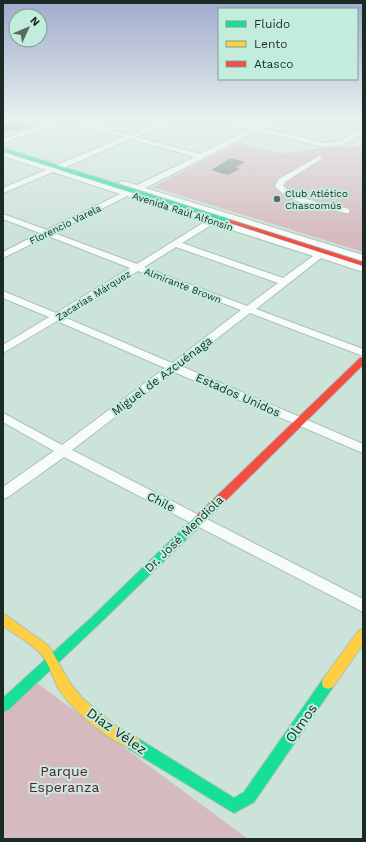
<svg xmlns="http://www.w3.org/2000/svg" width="366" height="842" viewBox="0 0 366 842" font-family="'Work Sans',sans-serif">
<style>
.green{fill:#d5babf}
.building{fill:#71837c}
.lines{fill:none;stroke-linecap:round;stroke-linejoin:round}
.street-casing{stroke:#acbfb8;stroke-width:2}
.fast-casing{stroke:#acbfb8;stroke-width:2}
.slow-casing{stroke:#acbfb8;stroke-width:2}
.jam-casing{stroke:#acbfb8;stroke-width:2}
.street{fill:#f7fbf9;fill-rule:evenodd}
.fast{fill:#16e098;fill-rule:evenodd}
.slow{fill:#ffcf43;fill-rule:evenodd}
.jam{fill:#f24e42;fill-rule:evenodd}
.poi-dot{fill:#586b64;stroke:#c2eddc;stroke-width:1.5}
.labels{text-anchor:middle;stroke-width:4;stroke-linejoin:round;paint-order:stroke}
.far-poi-label{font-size:10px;fill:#1a2a24;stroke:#c2eddc;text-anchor:start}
.far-street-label{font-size:10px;fill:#1a2a24;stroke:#c2eddc}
.street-label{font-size:12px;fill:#1a2a24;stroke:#c2eddc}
.near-street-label{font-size:14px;fill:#1a2a24;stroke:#c2eddc}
.near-park-label{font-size:14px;fill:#6d1335;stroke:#c2eddc}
</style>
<rect width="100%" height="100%" fill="#cce3da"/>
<!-- green -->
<g class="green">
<path d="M238,143l42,11 51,-7 32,-1v106l-210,-65z"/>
<path d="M37,683l211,156h-245v-124z"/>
</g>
<!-- building -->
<g class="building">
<path d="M3,120h43v1l-29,10 -5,-2 -9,3z"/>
<path d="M231,158l14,4 -10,6 5,1 -12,6 -17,-5z"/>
</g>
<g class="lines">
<!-- street casing -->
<g class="street-casing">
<g id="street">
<path d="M55,120h8l-60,23v-4z"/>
<path d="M65,120h9l56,15 36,-15h7l-1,1 -36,16 64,17 50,-25 -33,-8 -1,-1c13,0 30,7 39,6 7,0 12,-6 21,-6l-14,8 63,15 13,-1 25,-13v5l-21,11 -17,2 -68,-16 -112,57 218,67v6l-245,-78 4,-2 15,4 58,-28 -64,-18 -72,31 152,48 6,-2h3l1,2 -2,2 144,46v6l-42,-14 -65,51 107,40v7l-113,-43 -69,53 182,78v9l-189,-81 -102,78 291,149v13l-299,-155 -56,40 -5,2v-12l51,-36 -51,-29v-9l59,32 103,-77 -108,-47 -54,32v-8l46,-28 -46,-19v-7l53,22 74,-45 -82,-32 -45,22v-6l37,-19 -37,-14v-5l44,16 73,-36 -67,-22 -50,21v-5l43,-18 -43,-14v-4l49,15 72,-30zM127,196l79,25 -69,43 -83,-31zM213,224l100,32 -30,22 -101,-35zM176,247l102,36 -31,23 -103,-39zM138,271l103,39 -69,53 -108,-46z"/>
<path d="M358,120h5v2l-4,-1z"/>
<path d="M319,156l3,2 -1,1 -36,23 -2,4c17,15 44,18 66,23v4h-3c-22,-5 -55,-8 -71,-27l4,-7z"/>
</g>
</g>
<!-- fast casing -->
<g class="fast-casing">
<g id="fast">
<path d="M3,148l228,72 1,1 -5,1 -224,-70z"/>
<path d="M200,515l4,1 1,3 -1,3 -105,102 -91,86 -5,2v-14l88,-80 105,-102z"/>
<path d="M328,677l5,2 1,4 -1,4 -79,115 -20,11 -105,-64 -2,-5 2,-5 5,-1 5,1 95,59 10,-6 79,-113z"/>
</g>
</g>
<!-- slow casing -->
<g class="slow-casing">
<g id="slow">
<path d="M3,614l4,2 42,30 21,37 13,16 30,25 26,15 2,5 -2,5 -5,1c-25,-9 -59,-37 -74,-59 -7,-11 -11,-29 -20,-38 -10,-10 -25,-19 -37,-27z"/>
<path d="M363,629v15l-30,43 -5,2 -5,-2 -1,-4 1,-4 36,-49z"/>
</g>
</g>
<!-- jam casing -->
<g class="jam-casing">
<g id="jam">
<path d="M227,220h4l132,42v4l-136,-44z"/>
<path d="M360,358h3v7l-159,157h-8l-1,-3 1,-3z"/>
</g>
</g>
<!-- street -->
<use href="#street" class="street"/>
<!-- fast -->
<use href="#fast" class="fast"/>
<!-- slow -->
<use href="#slow" class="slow"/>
<!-- jam -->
<use href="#jam" class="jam"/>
</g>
<!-- sky -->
<linearGradient id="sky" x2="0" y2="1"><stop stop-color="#a1a9ce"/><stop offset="0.51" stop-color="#e8f2ee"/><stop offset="1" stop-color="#e8f2ee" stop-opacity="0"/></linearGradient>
<rect width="366" height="237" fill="url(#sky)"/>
<!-- markers -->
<circle class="poi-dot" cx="277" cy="199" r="4"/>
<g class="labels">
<!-- far-poi labels -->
<g class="far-poi-label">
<text x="285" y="197">Club Atlético<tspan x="285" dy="12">Chascomús</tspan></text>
</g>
<!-- far-street labels -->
<g class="far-street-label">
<text transform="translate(183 211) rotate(18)" y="4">Avenida Raúl Alfonsín</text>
<text transform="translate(65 224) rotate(-26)" y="4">Florencio Varela</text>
<text transform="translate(183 285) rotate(21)" y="4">Almirante Brown</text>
<text transform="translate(93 295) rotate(-32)" y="4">Zacarias Márquez</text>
</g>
<!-- street labels -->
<g class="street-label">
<text transform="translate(162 376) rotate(-37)" y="4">Miguel de Azcuénaga</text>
<text transform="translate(238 395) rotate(24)" y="4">Estados Unidos</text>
<text transform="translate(161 502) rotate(27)" y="4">Chile</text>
<text transform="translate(184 534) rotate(-44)" y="4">Dr. José Mendiola</text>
</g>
<!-- near-street labels -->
<g class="near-street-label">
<text transform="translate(301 723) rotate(-55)" y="5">Olmos</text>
<text transform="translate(117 731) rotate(35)" y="5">Díaz Vélez</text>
</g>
<!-- near-park labels -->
<g class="near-park-label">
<text x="64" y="776">Parque<tspan x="64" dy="16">Esperanza</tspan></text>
</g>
</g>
<!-- border -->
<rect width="366" height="842" fill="none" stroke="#1a2a24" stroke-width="8"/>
<!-- legend -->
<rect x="218" y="8" width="140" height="72" fill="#c2eddc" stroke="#7f9f92"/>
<rect x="226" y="21" width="20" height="6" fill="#16e098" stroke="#7f9f92"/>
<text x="254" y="28" font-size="12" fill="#1a2a24">Fluido</text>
<rect x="226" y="41" width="20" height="6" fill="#ffcf43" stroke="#7f9f92"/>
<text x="254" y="48" font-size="12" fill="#1a2a24">Lento</text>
<rect x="226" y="61" width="20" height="6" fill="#f24e42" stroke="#7f9f92"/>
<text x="254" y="68" font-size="12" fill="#1a2a24">Atasco</text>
<!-- north arrow -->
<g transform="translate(28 28) rotate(46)"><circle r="19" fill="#c2eddc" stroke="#7f9f92"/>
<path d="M0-3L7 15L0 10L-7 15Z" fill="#586b64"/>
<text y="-6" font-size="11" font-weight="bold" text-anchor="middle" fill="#1a2a24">N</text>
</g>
</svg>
